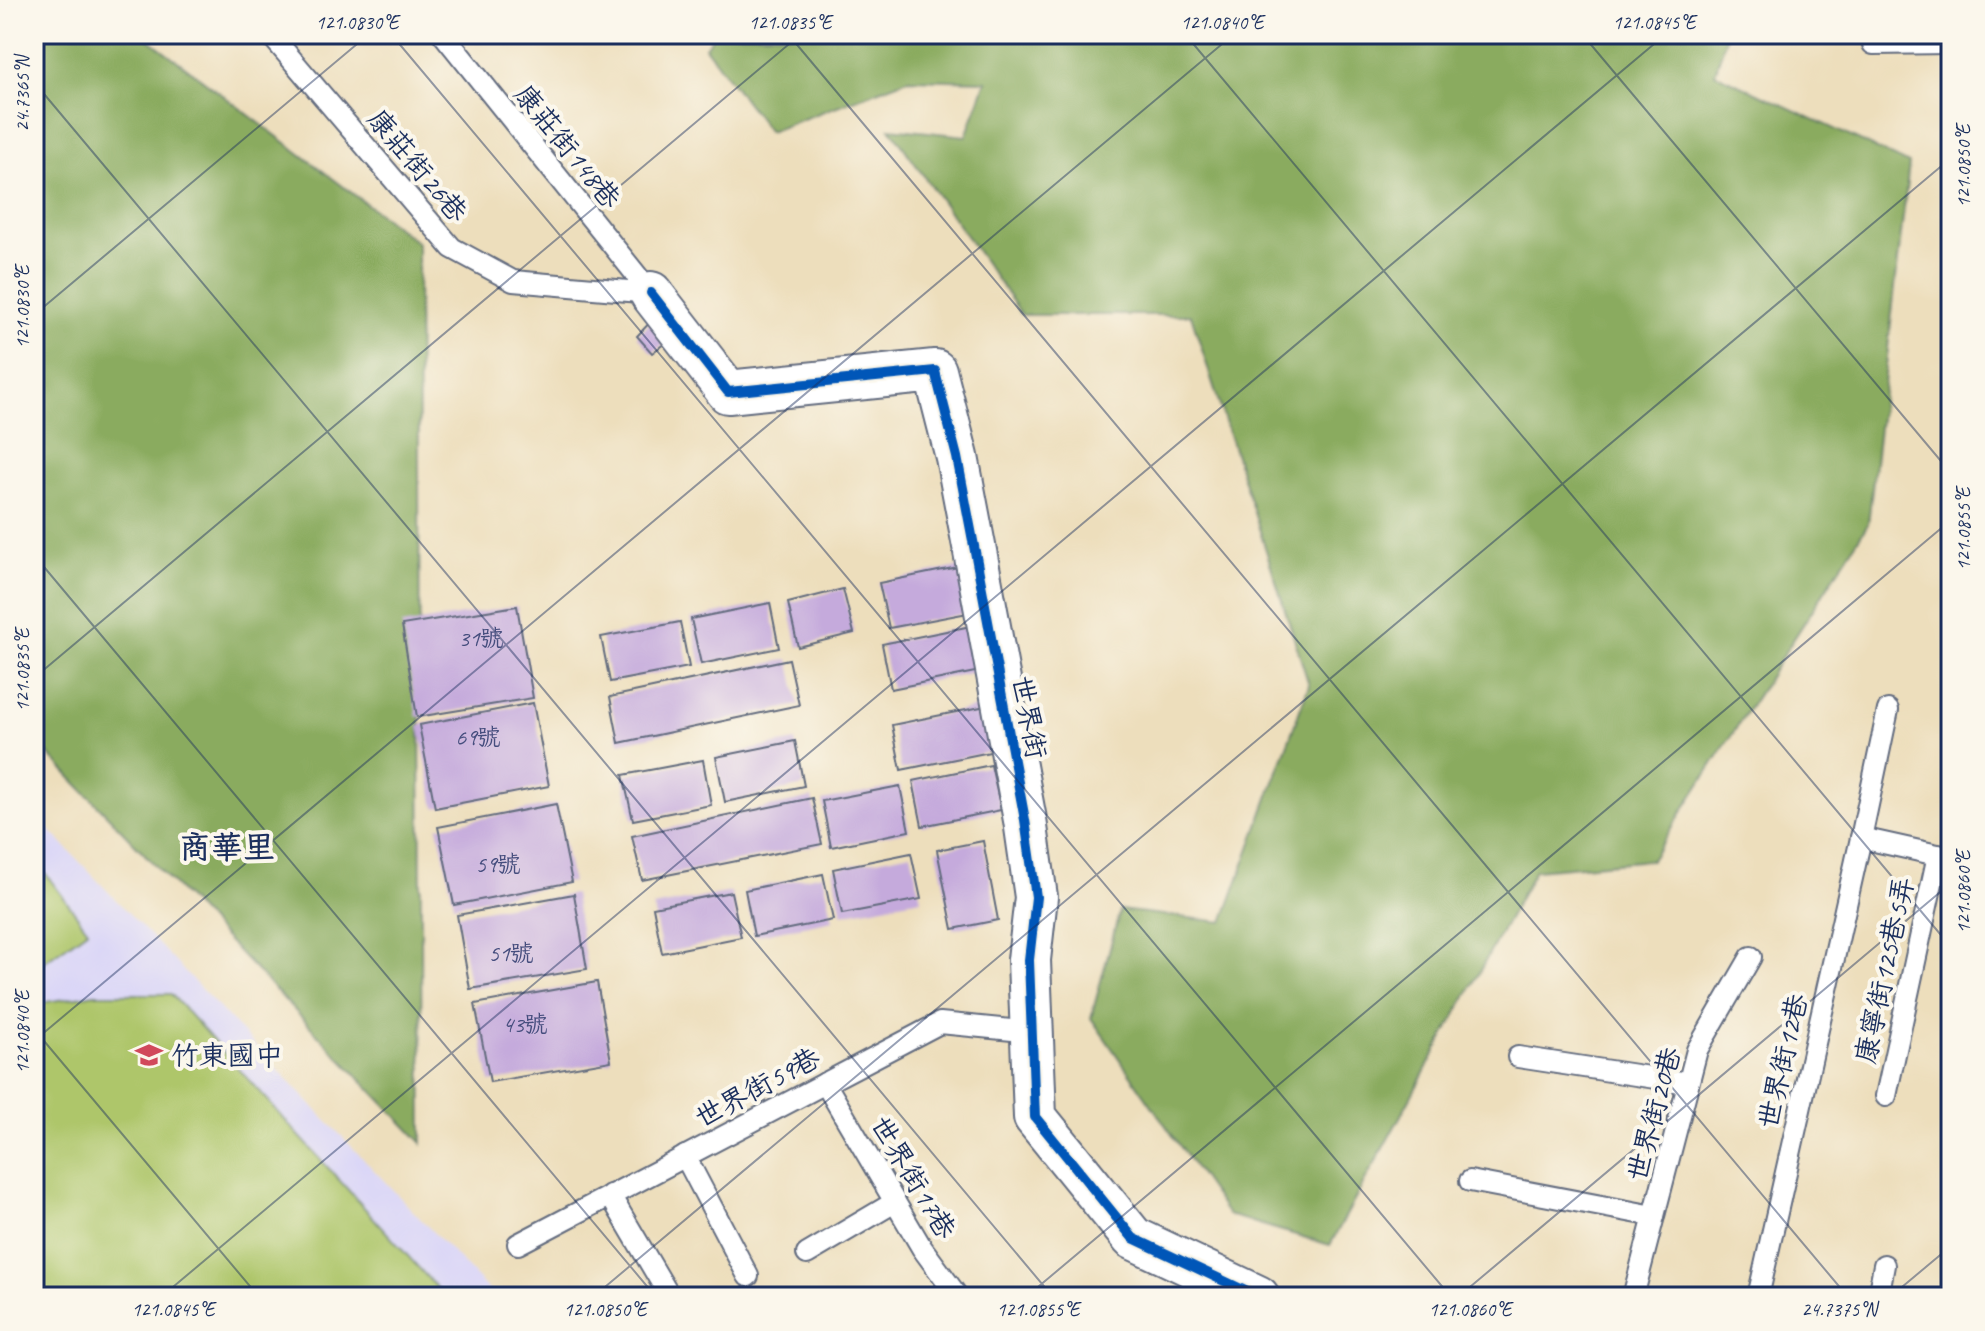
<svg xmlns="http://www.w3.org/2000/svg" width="1985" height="1331" viewBox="0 0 1985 1331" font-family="Caveat,'LXGW WenKai TC',sans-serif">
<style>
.built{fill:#dad6f7}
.green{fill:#aec66b;stroke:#647a64;stroke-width:2}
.forest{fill:#8aab5f;stroke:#526d5e;stroke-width:2}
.building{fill:#c5aadc}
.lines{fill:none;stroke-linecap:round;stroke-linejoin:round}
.lane-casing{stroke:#646c7f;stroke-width:24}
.street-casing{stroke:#646c7f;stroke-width:46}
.lane{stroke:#fff;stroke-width:20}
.street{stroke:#fff;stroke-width:42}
.cycleway-casing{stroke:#fbf7ec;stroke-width:15}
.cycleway{stroke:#0057b8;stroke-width:10}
.ticks{fill:none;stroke:#1b2f5e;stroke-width:2;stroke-opacity:0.45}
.labels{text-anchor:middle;stroke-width:8;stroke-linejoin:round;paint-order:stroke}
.number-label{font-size:24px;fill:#464e7e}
.street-label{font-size:28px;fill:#1b2f5e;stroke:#fbf7ec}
.poi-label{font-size:28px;fill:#1b2f5e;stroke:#fbf7ec;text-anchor:start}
.quarter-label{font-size:32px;font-weight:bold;fill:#1b2f5e;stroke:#fbf7ec}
.neatline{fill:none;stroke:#1b2f5e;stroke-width:3}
.ticks-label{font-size:20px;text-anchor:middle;fill:#1b2f5e}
</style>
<rect width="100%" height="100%" fill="#fbf7ec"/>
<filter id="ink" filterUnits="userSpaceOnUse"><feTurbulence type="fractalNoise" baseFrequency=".0125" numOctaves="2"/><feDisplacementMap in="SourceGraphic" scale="16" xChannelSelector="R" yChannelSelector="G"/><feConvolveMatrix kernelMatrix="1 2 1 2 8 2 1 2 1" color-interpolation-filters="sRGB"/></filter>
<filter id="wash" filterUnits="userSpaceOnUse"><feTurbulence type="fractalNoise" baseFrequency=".006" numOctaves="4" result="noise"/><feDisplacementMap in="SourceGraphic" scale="32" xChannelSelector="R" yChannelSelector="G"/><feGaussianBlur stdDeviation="1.8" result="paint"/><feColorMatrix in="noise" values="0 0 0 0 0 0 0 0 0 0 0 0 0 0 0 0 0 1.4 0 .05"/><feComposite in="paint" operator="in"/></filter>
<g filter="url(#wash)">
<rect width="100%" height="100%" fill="#eddebc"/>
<!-- built -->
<path class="built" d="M34,814l461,483h-461z"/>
<!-- green -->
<g class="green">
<path d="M34,858l54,72 -54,39z"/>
<path d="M95,994h76l274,303h-411v-293z"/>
</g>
<!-- forest -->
<g class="forest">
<path d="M34,34h108l276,209 4,900 -388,-404z"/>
<path d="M715,34h1012l-12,39 194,91 -41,360 -217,336 -116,10 -205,375 -102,-30 -137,-197 29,-108 103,12 86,-237 -118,-370h-169l-132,-187 76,8 20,-55 -78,-2 -139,53 -64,-85z"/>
</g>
<g id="blocks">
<!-- building -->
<g class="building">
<path d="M656,316l17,21 -21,16 -15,-17z"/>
<path d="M958,567l10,46 -79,15 -10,-45z"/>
<path d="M843,589l11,44 -56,14 -10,-44z"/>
<path d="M770,603l9,45 -78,16 -10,-45z"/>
<path d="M517,606l16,92 -116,19 -15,-92z"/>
<path d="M680,622l9,45 -79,15 -9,-45z"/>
<path d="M976,625l9,45 -94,19 -9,-45z"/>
<path d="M789,659l10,46 -180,38 -9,-46z"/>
<path d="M533,703l16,83 -114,22 -16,-83z"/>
<path d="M986,706l9,45 -94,19 -9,-45z"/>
<path d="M795,741l9,45 -79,16 -9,-45z"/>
<path d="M703,760l8,45 -78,15 -10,-45z"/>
<path d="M991,765l10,45 -79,16 -9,-45z"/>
<path d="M900,786l9,45 -78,16 -9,-46z"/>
<path d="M812,798l10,46 -180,36 -10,-44z"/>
<path d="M556,804l16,78 -118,23 -16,-78z"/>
<path d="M983,841l15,79 -45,9 -16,-79z"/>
<path d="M911,853l10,46 -79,15 -9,-45z"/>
<path d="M823,874l10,46 -79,16 -9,-46z"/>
<path d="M731,892l10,45 -79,16 -9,-46z"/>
<path d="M574,894l13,75 -117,20 -13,-74z"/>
<path d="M597,982l14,79 -121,21 -15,-78z"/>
</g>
</g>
</g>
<g filter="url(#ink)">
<use href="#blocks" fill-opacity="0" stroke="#646c7f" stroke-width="2"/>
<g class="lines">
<!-- lane casing -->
<g class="lane-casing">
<g id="lane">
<path d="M270,34l182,214 61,33 138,12"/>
<path d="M443,34l208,259"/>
<path d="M1873,44l78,-1"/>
<path d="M1888,710l-27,128 90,20"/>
<path d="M1518,1057l170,26"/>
<path d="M825,1083l97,165 36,49"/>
<path d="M1886,1096l52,-241"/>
<path d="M685,1156l63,120"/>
<path d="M1470,1181l184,35"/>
<path d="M610,1195l60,102"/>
<path d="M518,1244l422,-221 92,9"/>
<path d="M807,1254l88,-52"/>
<path d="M1633,1297l64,-247 54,-93"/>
<path d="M1758,1297l103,-459"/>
<path d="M1878,1297l6,-32"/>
</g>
</g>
<!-- street casing -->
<g class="street-casing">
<path id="street" d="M651,293l77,99 207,-21 22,86 17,89 51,274 11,77 -7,63 6,157 98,121 125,59"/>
</g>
<!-- lane -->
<use href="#lane" class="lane"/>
<!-- street -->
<use href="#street" class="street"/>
<!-- cycleway casing -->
<g class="cycleway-casing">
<path id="cycleway" d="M651,293l77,99 207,-21 22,86 17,89 51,274 11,77 -7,63 6,157 98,121 125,59"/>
</g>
<!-- cycleway -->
<use href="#cycleway" class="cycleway"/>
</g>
</g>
<!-- ticks -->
<path class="ticks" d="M391,34l1060,1263M788,34l1060,1263M1185,34l766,913M1582,34l369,439M34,82l1019,1215M34,315l335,-281M34,555l622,742M34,678l767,-644M34,1029l225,268M34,1041l1200,-1007M161,1297l1505,-1263M593,1297l1358,-1139M1026,1297l925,-777M1458,1297l493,-414M1890,1297l61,-51"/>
<!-- icons -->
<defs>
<g id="school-bare" transform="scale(2.16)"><path d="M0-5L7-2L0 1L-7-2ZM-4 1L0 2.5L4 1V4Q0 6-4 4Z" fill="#d1495b" stroke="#fbf7ec" stroke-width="2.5" paint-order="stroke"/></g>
</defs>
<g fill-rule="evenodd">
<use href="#school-bare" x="149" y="1055"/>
</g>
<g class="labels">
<!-- number labels -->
<g class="number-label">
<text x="481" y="646">31號</text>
<text x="478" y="745">69號</text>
<text x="498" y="872">59號</text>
<text x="511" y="961">51號</text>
<text x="525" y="1032">43號</text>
</g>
<!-- street labels -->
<g class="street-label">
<text transform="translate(568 146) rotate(51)" y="10">康莊街148巷</text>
<text transform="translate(418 165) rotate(50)" y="10">康莊街26巷</text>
<text transform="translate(1030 717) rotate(79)" y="10">世界街</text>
<text transform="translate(1884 970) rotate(-78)" y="10">康寧街125巷5弄</text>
<text transform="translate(1782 1061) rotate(-77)" y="10">世界街12巷</text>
<text transform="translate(757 1087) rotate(-28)" y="10">世界街59巷</text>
<text transform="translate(1653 1114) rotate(-75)" y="10">世界街20巷</text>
<text transform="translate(914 1177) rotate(59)" y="10">世界街17巷</text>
</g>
<!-- poi labels -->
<g class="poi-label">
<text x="171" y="1065">竹東國中</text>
</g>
<!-- quarter labels -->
<g class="quarter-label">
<text x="227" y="858">商華里</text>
</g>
</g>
<!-- margin -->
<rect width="1985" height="1331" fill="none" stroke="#fbf7ec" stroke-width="88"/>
<rect x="44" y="44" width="1897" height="1243" class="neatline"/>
<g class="ticks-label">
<text x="357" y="29">121.0830°E</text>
<text x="790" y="29">121.0835°E</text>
<text x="1222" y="29">121.0840°E</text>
<text x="1654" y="29">121.0845°E</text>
<text transform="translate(22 94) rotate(-90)" y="7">24.7365°N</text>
<text transform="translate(1963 166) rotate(-90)" y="7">121.0850°E</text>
<text transform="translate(22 307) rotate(-90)" y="7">121.0830°E</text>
<text transform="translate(1963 529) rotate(-90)" y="7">121.0855°E</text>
<text transform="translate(22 670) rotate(-90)" y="7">121.0835°E</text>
<text transform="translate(1963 892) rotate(-90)" y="7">121.0860°E</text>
<text transform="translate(22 1032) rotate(-90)" y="7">121.0840°E</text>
<text x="173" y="1316">121.0845°E</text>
<text x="605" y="1316">121.0850°E</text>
<text x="1038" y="1316">121.0855°E</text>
<text x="1470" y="1316">121.0860°E</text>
<text x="1839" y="1316">24.7375°N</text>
</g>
</svg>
